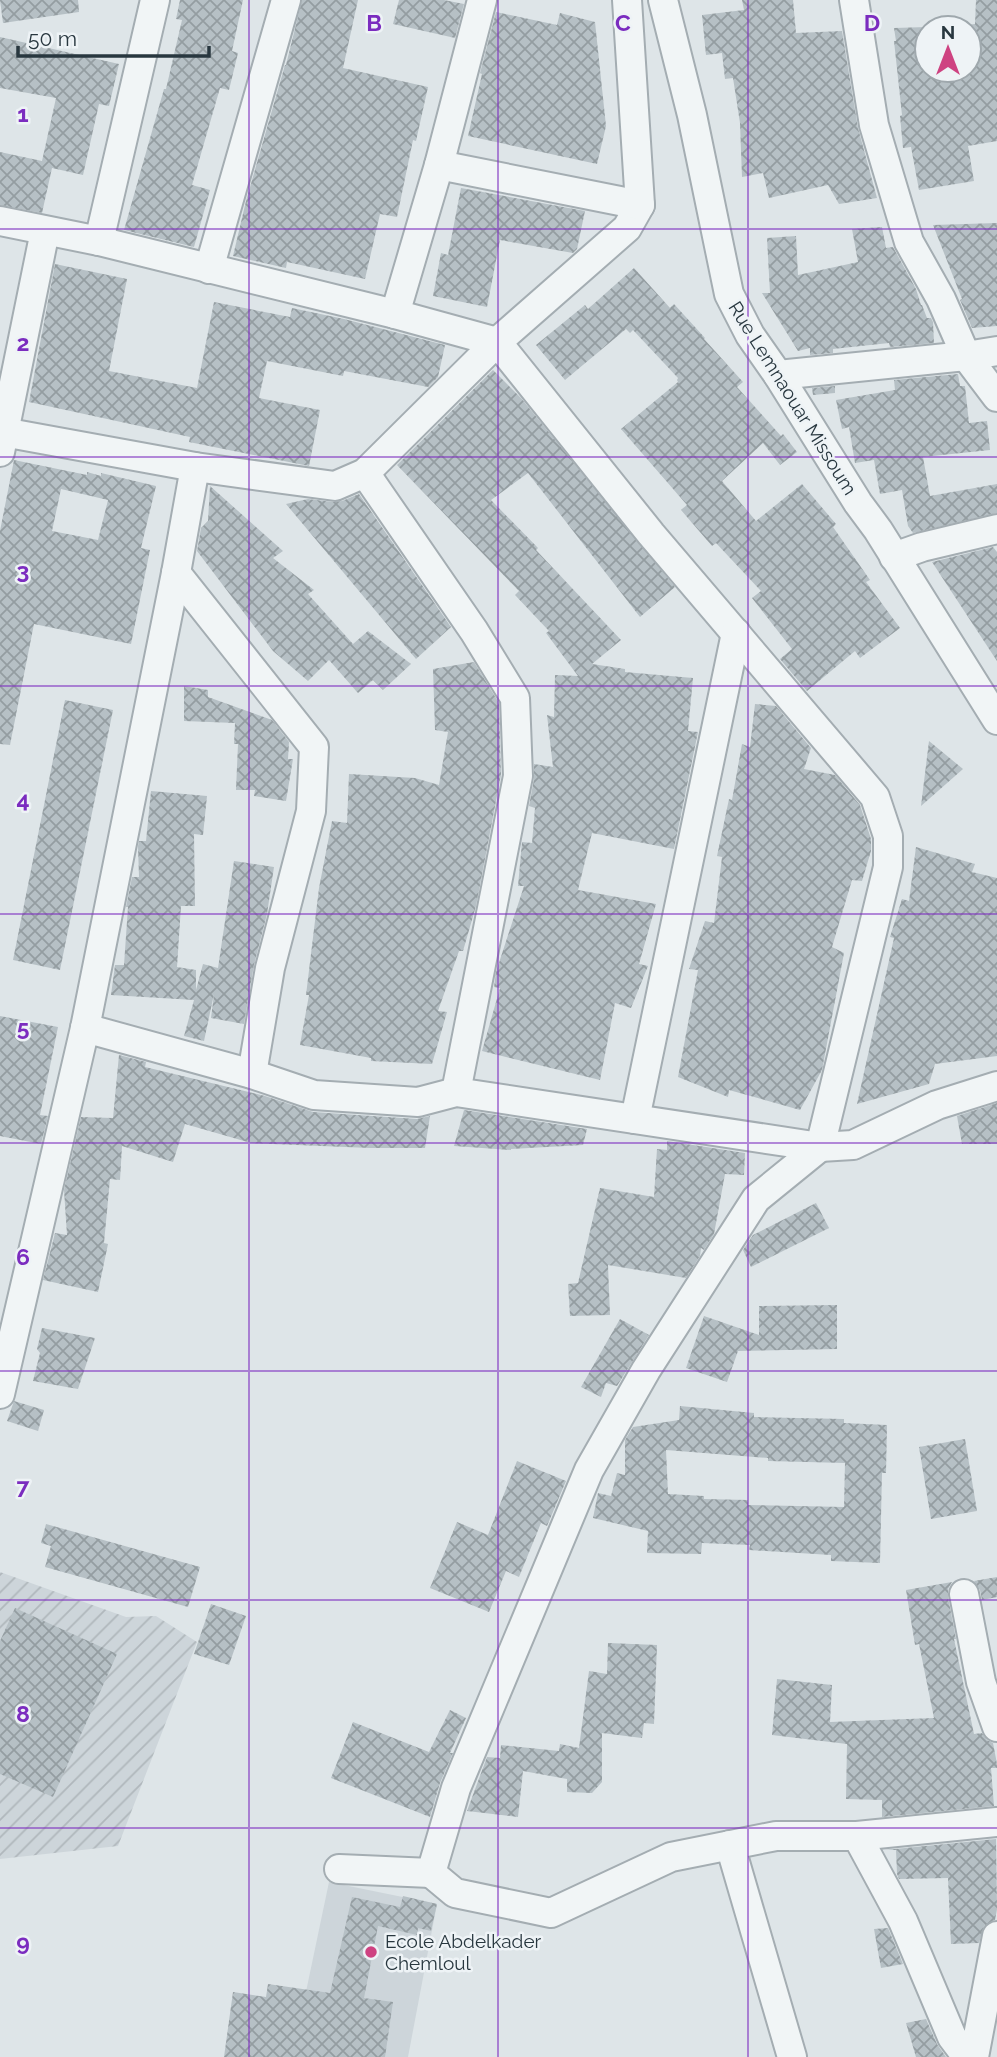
<svg xmlns="http://www.w3.org/2000/svg" width="997" height="2057" viewBox="0 0 997 2057" font-family="Raleway,sans-serif">
<style>
.built{fill:#cdd5da}
.industrial{fill:url(#industrial-furrows)}
.building{fill:url(#building-cross-hatch);fill-rule:evenodd}
.lines{fill:none;stroke-linecap:round;stroke-linejoin:round}
.minor-casing{stroke:#a4adb2;stroke-width:32}
.minor{stroke:#f1f5f6;stroke-width:28}
.grid{fill:none;stroke:#7b2cbf;stroke-width:2;stroke-opacity:0.55}
.poi-dot{fill:#ce4281;stroke:#eef3f6;stroke-width:2.5}
.labels{text-anchor:middle;stroke-width:5;stroke-linejoin:round;paint-order:stroke}
.street-label{font-size:19px;fill:#28373f;stroke:#eef3f6}
.poi-label{font-size:19px;fill:#28373f;stroke:#eef3f6;text-anchor:start}
.grid-label{font-size:23px;text-anchor:middle;font-weight:bold;fill:#7b2cbf;stroke:#eef3f6;stroke-width:5;stroke-linejoin:round;paint-order:stroke}
</style>
<defs>
<pattern id="industrial-furrows" width="10" height="10" patternUnits="userSpaceOnUse" patternTransform="scale(1.75)"><rect width="10" height="10" fill="#cdd5da"/><path d="M-1 1l2-2M0 10L10 0M9 11l2-2" fill="none" stroke="#b0b7bc"/></pattern>
<pattern id="building-cross-hatch" width="8" height="8" patternUnits="userSpaceOnUse" patternTransform="scale(1.75)"><rect width="8" height="8" fill="#b6c0c5"/><path d="M0 0l8 8M0 8l8-8" fill="none" stroke="#949da1"/></pattern>
</defs>
<rect width="100%" height="100%" fill="#dee5e8"/>
<!-- built -->
<path class="built" d="M329,1882l108,22 -29,153h-149l44,-51z"/>
<!-- industrial -->
<path class="industrial" d="M0,1572l126,45 30,-1 41,26 -79,204 -118,13z"/>
<!-- building -->
<g class="building">
<path d="M0,0h78l1,12 -76,11z"/>
<path d="M180,0h63l-11,51 6,2 -9,37 -9,-2 -28,97 18,5 -16,57 -70,-17 40,-141h2l16,-69 -6,-1z"/>
<path d="M302,0h56l-15,68 85,19 -12,54 -3,-1 -16,77 -17,-3 -15,65 -78,-17 -1,6 -53,-12 13,-55 39,-136h1z"/>
<path d="M399,0h45l20,4 -9,34 -62,-14z"/>
<path d="M742,0h51l3,33 46,-2 16,97 19,70 -38,6 -11,-19 -59,13 -6,-25 -21,4 -2,-54 -7,-45 -8,1 -3,-26 -16,2 -4,-40 42,-5z"/>
<path d="M976,0h21v141l-29,5 6,35 -55,9 -8,-43 -8,1 -3,-32 2,-1 -8,-74h2l-2,-13 33,-1v43h47l-5,-27v-15h-3v-3l9,-1z"/>
<path d="M496,12l61,13 3,-12 35,9 11,104 -9,38 -129,-28 14,-62 -2,-1z"/>
<path d="M0,37l119,27 -10,42 -10,-2 -16,71 -31,-7 -10,45 -42,-8v-53l42,9 14,-63 -56,-10z"/>
<path d="M461,188l124,23 -8,38 -4,4 -73,-13 -13,67 -54,-11 8,-43 7,2z"/>
<path d="M997,223v103l-25,2 -12,-28 2,-1 -29,-74z"/>
<path d="M882,227l4,21 7,-1 23,42 5,16h1l5,13h4l2,4 1,21 -44,4 -1,-4 -56,6v4l-23,2v-7l-12,3 -36,-58h8l-3,-55 29,-2 2,39 60,-13 -6,-33z"/>
<path d="M55,264l72,15 -18,92 88,17 17,-86 76,15 2,-9 52,11 101,26 -7,32 -10,10 -84,-16 -1,5 -76,-15 -8,37 61,12 -11,56 -120,-24 1,-5 -161,-35z"/>
<path d="M634,268l36,40 4,-4 31,34 -1,1 39,43 -6,5 44,49 2,-2 14,18 -17,13 -17,-22 -41,38 34,40 46,-37 34,40 -3,3 37,53 -4,2 34,46 -40,30 -5,-7 -48,40 -27,-32 12,-10 -40,-51 9,-7 -45,-48 -4,3 -31,-36 6,-5 -66,-76 57,-47 -1,-2 1,-2 -45,-48 -3,3 -4,-4 -61,51 -29,-35 49,-40 3,4z"/>
<path d="M493,370l28,28 154,189 -35,30 -112,-144 -37,27 47,48 -2,2 85,90 -29,24 33,5v3l68,6 -5,53 10,1 -24,117 -82,-16 -14,57 78,14 -17,60 9,2 -17,42 -16,-5 -15,77 -118,-29 18,-63 -6,-1 2,-15 28,-86h-6l4,-44 10,1 3,-35 -6,-2 5,-27v-15l19,3 -6,-52 7,2 1,-42 23,1 -32,-43 3,-2 -34,-36 4,-4 -122,-126z"/>
<path d="M958,374l2,12h5l4,37 18,-2 3,29 -67,7 7,39 67,-12v29l-84,20 -5,-7 -6,-36 -22,4 -6,-34 -19,3 -6,-36 -7,2 -6,-29 59,-10 -1,-10z"/>
<path d="M835,386v7l-22,2 -1,-7z"/>
<path d="M14,460l73,15v-3l14,4v-3l55,13 -15,62 9,2 -19,94 -97,-20 -24,121 -10,-1v-213zM61,489l47,11 -10,40 -46,-9z"/>
<path d="M210,486l73,65 -10,7 41,32 -6,4 45,50 15,-13 43,33 -28,26 -10,-10 -15,13 -29,-33 -21,21 -35,-30 -76,-100 4,-23 7,-7z"/>
<path d="M359,494l92,133 -35,32 -130,-155 22,-5 25,3 9,-1z"/>
<path d="M993,547l4,5v109l-65,-99z"/>
<path d="M474,662l25,41 2,72 -25,131 -13,45h-4l-21,60 9,1 -15,52 -61,-3v-3l-71,-13 9,-50h-3l13,-107 13,-67 15,2 2,-49 66,4 24,7 9,-53 -13,-2 -2,-61z"/>
<path d="M184,686l24,4v7l64,23 17,22 -1,17h5l-7,42 -32,-5 1,-6h-19l2,-46h-4l1,-21 -51,-2z"/>
<path d="M65,700l48,10 -53,260 -47,-10z"/>
<path d="M755,704l21,2 35,42 -7,21 31,6 25,30 11,34v12l-9,30 -10,-1 -20,67 12,6 -22,117 -22,40 -71,-20 -1,7 -50,-20 20,-107 -9,-1 16,-48 9,2 8,-66 -5,-1 12,-57 3,1 10,-56 8,3z"/>
<path d="M929,741l34,28 -42,37z"/>
<path d="M151,791l56,5 -4,39 -9,-1 1,72h-14l-4,61 19,3v20l7,-26 15,4 16,-107 40,6 -7,47 -13,51 -10,59 -33,-6 3,-24 -10,47 -20,-5 10,-36 -83,-5 4,-30h9l4,-58h-2l6,-30h7l-1,-31 1,-5h7z"/>
<path d="M916,847l59,17 -3,8 25,6v178l-62,8 -6,20 -72,20 37,-166 -4,-1 12,-38 7,2z"/>
<path d="M0,1016l58,11 -18,88 8,1 -7,28 -41,-8z"/>
<path d="M119,1055l27,7 -1,5 120,29 48,16 104,7 13,-3 -5,32h-55l-119,-5 -66,-19 -12,38 -51,-16 -2,34 -10,-1 -6,64 4,1 -10,48 -55,-12 12,-47 12,2 -3,-45 17,-73 32,1z"/>
<path d="M997,1103v41h-35l-5,-28z"/>
<path d="M464,1110l123,19 -4,16 -72,4v1l-57,-4z"/>
<path d="M667,1141l78,12 -1,22 -19,-1 -11,60 -10,16 -3,-2 -1,8 -14,22 -78,-13 2,50 -40,1 -2,-32 10,-1 22,-95 54,9 3,-48 10,1z"/>
<path d="M816,1203l13,25 -78,39 -8,-17 10,-15z"/>
<path d="M837,1305v44l-99,2 -11,31 -41,-14 18,-52 55,19v-29z"/>
<path d="M620,1319l29,16 -32,51 -11,-3 -5,14 -20,-10z"/>
<path d="M42,1328l53,10 -17,51 -45,-8 7,-28 -3,-4z"/>
<path d="M14,1401l30,9 -6,21 -31,-10z"/>
<path d="M680,1406l74,7v4l90,2v4l43,2 -1,48h-4l-2,90 -49,-2v-6l-82,-5 1,-5 -48,-2 -1,11 -54,-1 1,-22 -55,-13 5,-25 13,3 6,-23 8,2v-35l8,-13 46,-7zM666,1450l102,8v3l77,2 -1,44 -96,-2v-5l-44,-1v-3l-36,-2z"/>
<path d="M965,1439l12,72 -46,8 -12,-72z"/>
<path d="M517,1461l49,20 -19,45 -6,-3 -22,54 -13,-6 -17,41 -59,-24 27,-66 31,13z"/>
<path d="M46,1524l154,43 -12,40 -143,-40 6,-21 -10,-3z"/>
<path d="M997,1577v20l-15,3 -2,-10 -6,-9z"/>
<path d="M952,1582l-4,7v8l8,42h-2l20,95 8,-1 5,7 6,3 4,21v4h-6l3,38 -112,11v-17l-36,-1 1,-55 -75,-9 5,-56 55,6 -2,37 104,-4 -15,-74 -4,1 -9,-55z"/>
<path d="M211,1604l35,12 -17,49 -35,-11z"/>
<path d="M15,1608l102,46 -64,143 -53,-23v-133z"/>
<path d="M608,1643l49,2 -3,79 -10,-1 -2,15 -40,-5v49l-10,11 -25,-1v-13l-44,-8 -5,46 -51,-6 20,-54 13,1 1,-13 58,6 1,-7 19,4 10,-77 18,3z"/>
<path d="M450,1710l16,8 -16,35h3l-13,30 -10,34 -99,-39 22,-56 76,30z"/>
<path d="M996,1839l1,70 -2,11 -11,6 -5,17 -28,1 -3,-66 -49,1 -2,-5 -1,-24h-11z"/>
<path d="M403,1896l34,8 -6,27 -13,-3 -1,7 -39,-9 -14,72 29,4 -8,55h-161l9,-65 33,5 2,-13 62,9 22,-96 48,10z"/>
<path d="M888,1928l15,36 -22,4 -7,-39z"/>
<path d="M926,2019l11,25 9,13h-30l-10,-34z"/>
</g>
<g class="lines">
<!-- minor casing -->
<g class="minor-casing">
<g id="minor">
<path d="M627,0l13,205 -13,23 -130,114 154,192 224,263 13,39v31l-68,280 -64,52 -110,171 -57,100 -133,318 -25,85 24,20 96,20 120,-56 105,-21h81l46,85 49,116 15,20"/>
<path d="M663,0l29,115 37,179 21,41 28,40 80,128 20,27 119,190"/>
<path d="M854,0l20,125 35,117 32,57 25,57 31,41"/>
<path d="M439,165l201,40"/>
<path d="M0,221l99,20 296,73 102,28 -132,131 -30,13 -140,-19 -192,-35"/>
<path d="M99,241l56,-241"/>
<path d="M209,269l77,-269"/>
<path d="M395,314l44,-149 43,-165"/>
<path d="M778,375l188,-19 31,-5"/>
<path d="M0,452l45,-221"/>
<path d="M365,473l109,158 41,67 3,78 -62,316"/>
<path d="M894,557l28,-10 75,-18"/>
<path d="M176,573l138,174 -3,64 -41,157 -18,106"/>
<path d="M85,1028l167,46 62,21 104,7 38,-10 364,55 33,-2 84,-40 60,-19"/>
<path d="M635,1119l101,-486"/>
<path d="M0,1394l85,-366 91,-455 19,-106"/>
<path d="M964,1594l17,88 16,45"/>
<path d="M857,1836l140,-14"/>
<path d="M730,1845l62,212"/>
<path d="M339,1869l92,4"/>
<path d="M974,2057l23,-121"/>
</g>
</g>
<!-- minor -->
<use href="#minor" class="minor"/>
</g>
<!-- grid -->
<path class="grid" d="M249,0v2057M498,0v2057M748,0v2057M0,229h997M0,457h997M0,686h997M0,914h997M0,1143h997M0,1371h997M0,1600h997M0,1828h997"/>
<!-- markers -->
<circle class="poi-dot" cx="371" cy="1952" r="7"/>
<g class="labels">
<!-- street labels -->
<g class="street-label">
<text transform="translate(793 398) rotate(58)" y="7">Rue Lemnaouar Missoum</text>
</g>
<!-- poi labels -->
<g class="poi-label">
<text x="385" y="1948">Ecole Abdelkader<tspan x="385" dy="22">Chemloul</tspan></text>
</g>
</g>
<g class="grid-label">
<text x="374" y="31">B</text>
<text x="623" y="31">C</text>
<text x="872" y="31">D</text>
<text x="23" y="122">1</text>
<text x="23" y="351">2</text>
<text x="23" y="579">3</text>
<text x="23" y="808">4</text>
<text x="23" y="1036">5</text>
<text x="23" y="1265">6</text>
<text x="23" y="1494">7</text>
<text x="23" y="1722">8</text>
<text x="23" y="1951">9</text>
</g>
<!-- north arrow -->
<g transform="translate(948 49)"><circle r="33" fill="#eef3f6" stroke="#9fa8ad" stroke-width="2"/>
<path d="M0-5L12 26L0 18L-12 26Z" fill="#ce4281"/>
<text y="-10" font-size="19" font-weight="bold" text-anchor="middle" fill="#28373f">N</text>
</g>
<!-- scale -->
<path d="M18 46v10h191v-10" fill="none" stroke="#28373f" stroke-width="3.5"/>
<text x="28" y="46" font-size="21" fill="#28373f" stroke="#eef3f6" stroke-width="5" paint-order="stroke">50 m</text>
</svg>
